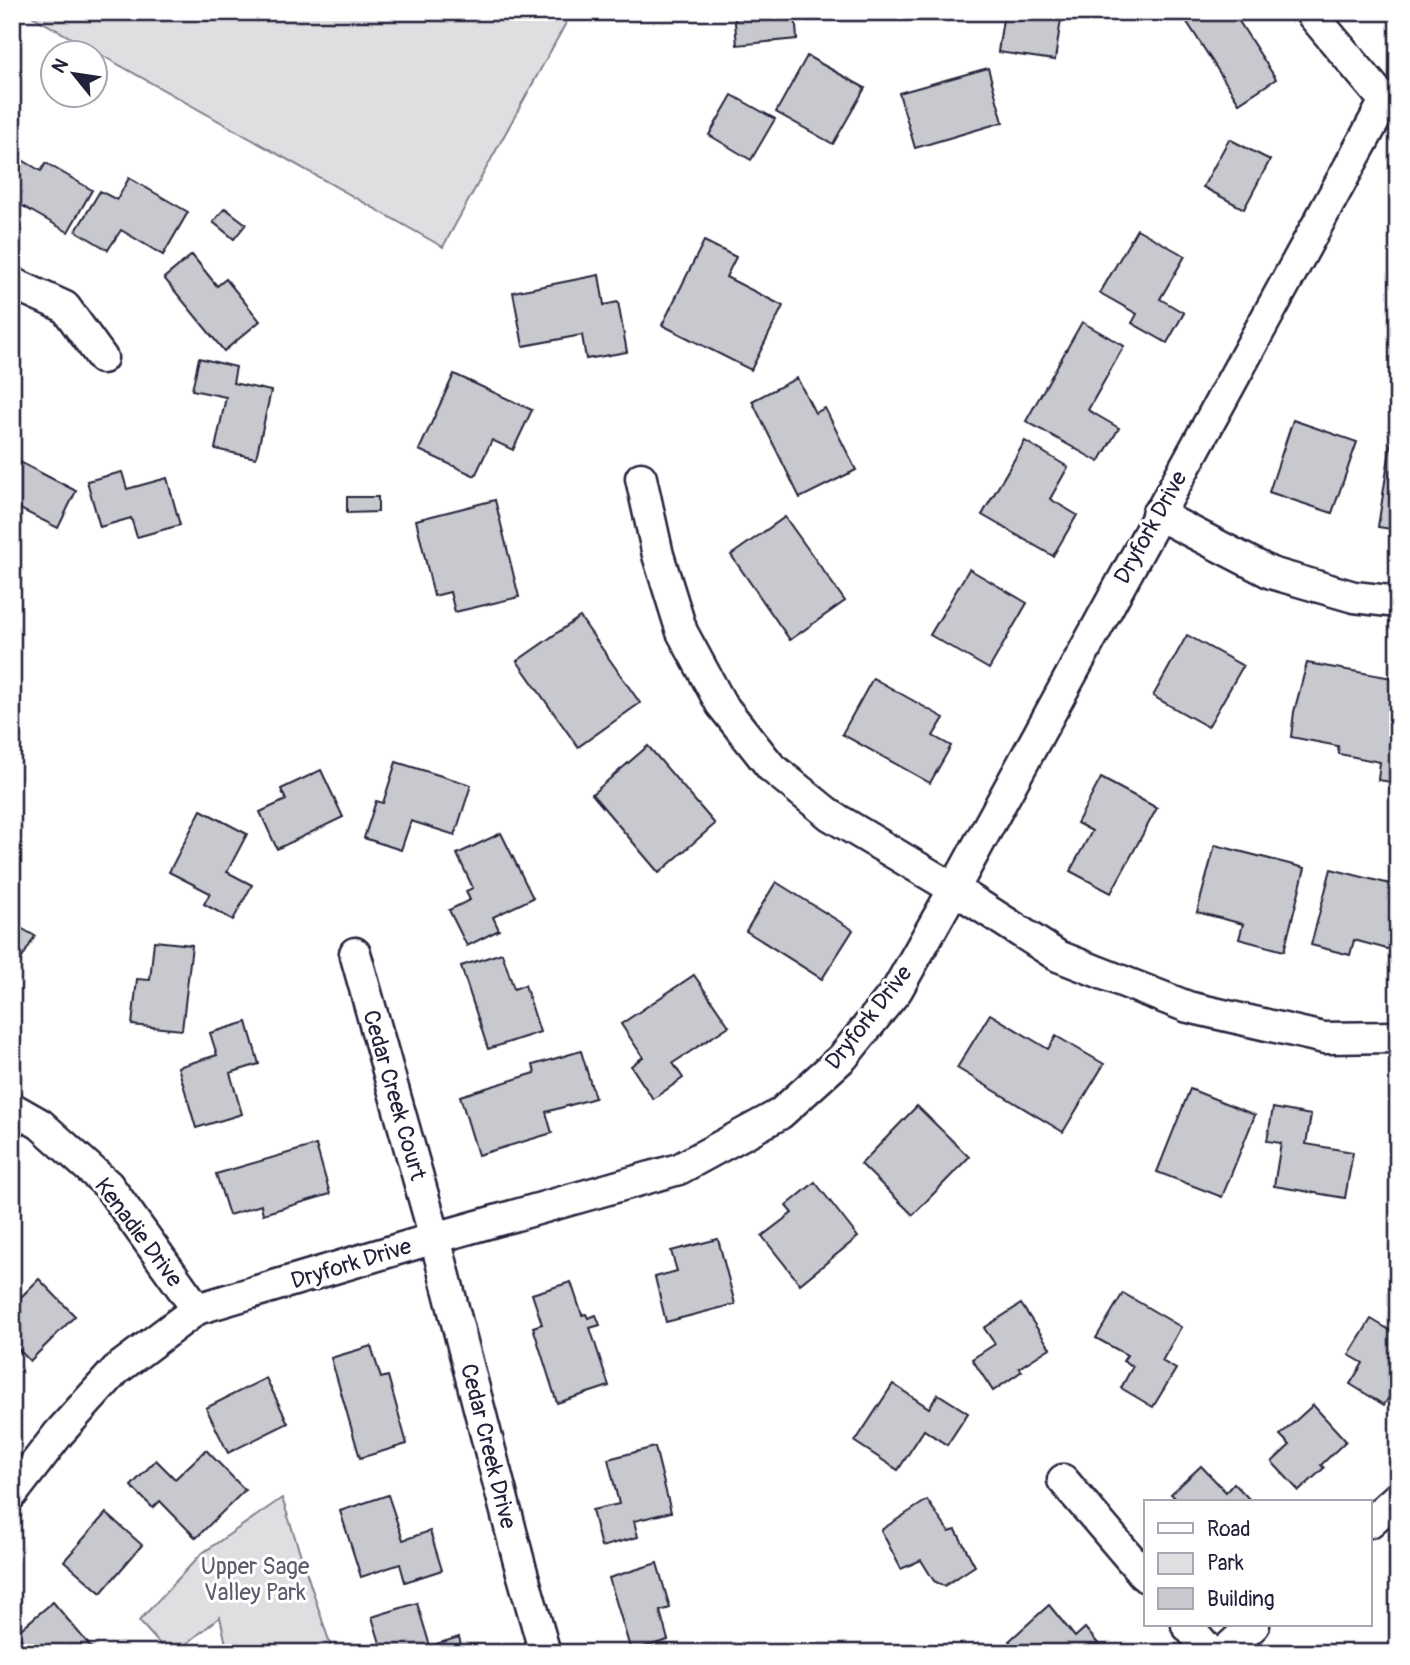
<svg xmlns="http://www.w3.org/2000/svg" width="1410" height="1665" viewBox="0 0 1410 1665" font-family="Pangolin,sans-serif">
<style>
.green{fill:#dfdfe2;stroke:#80808e;stroke-width:2}
.building{fill:#c8c8cf;stroke:#22223b;stroke-width:2}
.lines{fill:none;stroke-linecap:round;stroke-linejoin:round}
.street-casing{stroke:#22223b;stroke-width:35}
.street{stroke:#fff;stroke-width:30}
.labels{text-anchor:middle;stroke-width:6;stroke-linejoin:round;paint-order:stroke}
.street-label{font-size:23px;fill:#22223b;stroke:#fff}
.park-label{font-size:23px;fill:#5b5b6d;stroke:#fff}
</style>
<rect width="100%" height="100%" fill="#fff"/>
<filter id="ink" filterUnits="userSpaceOnUse"><feTurbulence type="fractalNoise" baseFrequency=".0143" numOctaves="2"/><feDisplacementMap in="SourceGraphic" scale="14" xChannelSelector="R" yChannelSelector="G"/><feConvolveMatrix kernelMatrix="1 2 1 2 8 2 1 2 1" color-interpolation-filters="sRGB"/></filter>
<g filter="url(#ink)">
<!-- green -->
<g class="green">
<path d="M25,12h547l-129,235z"/>
<path d="M282,1498l51,155h-105l-8,-36 -45,36h-7l-29,-32 62,-67z"/>
</g>
<!-- building -->
<g class="building">
<path d="M734,12h61l2,27 -60,6z"/>
<path d="M1004,12h58l-7,48 -57,-8z"/>
<path d="M1201,12h32l43,67 -37,24 -52,-81z"/>
<path d="M807,56l58,32 -32,56 -57,-32z"/>
<path d="M988,68l15,54 -88,26 -16,-55z"/>
<path d="M732,95l43,24 -24,41 -42,-25z"/>
<path d="M1229,139l41,21 -26,49 -41,-22z"/>
<path d="M12,154l29,17 5,-8 46,27 -24,42 -56,-32z"/>
<path d="M129,178l59,34 -25,43 -42,-25 -13,20 -32,-19 24,-40 17,9z"/>
<path d="M225,208l21,16 -12,15 -21,-17z"/>
<path d="M1137,229l48,27 -25,43 24,14 -17,30 -35,-20 5,-9 -37,-21z"/>
<path d="M704,241l32,16 -10,20 57,29 -32,64 -89,-45z"/>
<path d="M192,255l25,31 9,-7 34,42 -36,30 -60,-73z"/>
<path d="M599,275l5,30 14,-3 9,50 -41,7 -4,-24 -59,11 -10,-54z"/>
<path d="M1082,322l42,24 -36,64 31,18 -20,34 -73,-41z"/>
<path d="M199,358l37,9 -3,16 38,8 -15,67 -41,-9 11,-52 -34,-7z"/>
<path d="M454,374l78,36 -19,40 -21,-10 -17,36 -56,-26z"/>
<path d="M797,378l18,35 10,-5 31,62 -56,28 -48,-97z"/>
<path d="M1293,420l64,22 -25,71 -63,-21z"/>
<path d="M1025,441l43,26 -18,32 27,16 -24,41 -71,-41z"/>
<path d="M1391,443l7,1v86l-20,-3z"/>
<path d="M12,458l64,33 -18,37 -46,-23z"/>
<path d="M122,472l5,17 40,-11 13,47 -43,12 -6,-19 -31,9 -13,-46z"/>
<path d="M347,497h31v15l-31,1z"/>
<path d="M495,500l24,97 -64,15 -5,-20 -16,4 -18,-76z"/>
<path d="M785,517l60,84 -55,39 -59,-85z"/>
<path d="M969,569l58,34 -38,66 -59,-34z"/>
<path d="M580,617l60,86 -62,44 -61,-86z"/>
<path d="M1187,635l56,31 -35,61 -55,-31z"/>
<path d="M1307,663l91,16v104l-20,-3 2,-18 -41,-8 -1,-8 -47,-9 3,-25z"/>
<path d="M873,678l71,40 -11,18 18,10 -21,37 -88,-49z"/>
<path d="M648,746l67,78 -56,49 -67,-79z"/>
<path d="M396,762l75,23 -16,50 -44,-14 -10,29 -37,-12 12,-37 7,2z"/>
<path d="M321,770l22,47 -66,32 -17,-37 26,-12 -5,-11z"/>
<path d="M1101,778l56,30 -46,85 -41,-22 22,-40 -15,-8z"/>
<path d="M201,810l46,24 -20,38 25,13 -19,35 -29,-16 6,-11 -41,-21z"/>
<path d="M501,833l32,65 -40,19 6,13 -32,16 -18,-36 21,-10 -4,-9 7,-3 -16,-34z"/>
<path d="M1215,845l90,23 -21,83 -45,-12 4,-15 -46,-12z"/>
<path d="M1331,869l67,17v66l-44,-12 -4,15 -39,-10z"/>
<path d="M776,882l77,48 -31,49 -76,-48z"/>
<path d="M12,923l23,13 -23,39z"/>
<path d="M154,941l38,4 -10,85 -50,-5 5,-46 13,1z"/>
<path d="M502,953l12,36 11,-4 15,47 -52,17 -27,-83z"/>
<path d="M694,975l35,51 -56,37 10,15 -30,21 -22,-33 12,-9 -22,-33z"/>
<path d="M990,1014l58,35 8,-13 48,28 -41,68 -106,-64z"/>
<path d="M247,1022l12,42 -29,9 12,41 -46,14 -18,-61 39,-12 -7,-22z"/>
<path d="M581,1051l14,47 -49,14 6,21 -74,22 -18,-59 75,-23 -2,-8z"/>
<path d="M1190,1089l65,26 -33,82 -65,-25z"/>
<path d="M917,1106l52,51 -56,58 -52,-51z"/>
<path d="M1273,1108l38,7 -5,29 47,8 -8,46 -71,-12 7,-43 -14,-2z"/>
<path d="M316,1145l14,49 -67,20 -2,-9 -32,10 -13,-41z"/>
<path d="M1393,1176h5v23h-6z"/>
<path d="M815,1182l43,55 -58,47 -38,-48 30,-23 -6,-7z"/>
<path d="M718,1239l17,65 -69,18 -11,-45 22,-6 -6,-20z"/>
<path d="M39,1279l36,37 -45,45 -18,-18v-37z"/>
<path d="M571,1282l11,33 4,-1 2,4 8,-3 4,10 -10,3 19,58 -52,17 -24,-76 9,-3 -10,-30z"/>
<path d="M1123,1293l58,34 -19,34 14,8 -23,38 -32,-19 12,-22 -10,-5 4,-6 -31,-17z"/>
<path d="M1021,1304l29,44 -31,20 3,3 -29,20 -21,-32 23,-15 -11,-16z"/>
<path d="M1371,1319l27,16v33l-3,4 3,2v9l-14,22 -34,-21 13,-21 -14,-8z"/>
<path d="M371,1346l10,32 7,-2 19,68 -47,14 -29,-100z"/>
<path d="M266,1378l22,45 -60,30 -22,-45z"/>
<path d="M893,1384l36,24 9,-14 30,19 -21,32 -23,-15 -26,40 -43,-28z"/>
<path d="M1313,1405l33,36 -25,24 3,3 -25,23 -27,-29 18,-17 -10,-10z"/>
<path d="M655,1447l16,65 -37,9 4,16 -37,10 -9,-37 27,-6 -11,-45z"/>
<path d="M206,1450l39,40 -49,48 -36,-37 -7,7 -22,-22 25,-26 19,19z"/>
<path d="M1201,1466l25,26 8,-9 18,19h-72l-9,-8z"/>
<path d="M388,1495l15,45 27,-9 12,39 -37,12 -5,-18 -39,13 -21,-66z"/>
<path d="M927,1500l22,32 7,-2 19,36 -31,20 -10,-5 -13,-21 -20,9 -20,-39z"/>
<path d="M106,1513l36,32 -41,48 -37,-32z"/>
<path d="M657,1563l13,45 -10,3 8,29 -37,11 -22,-73z"/>
<path d="M53,1602l43,51h-64l-16,-20z"/>
<path d="M417,1603l13,43 29,-9 4,16h-80l-11,-36z"/>
<path d="M1049,1605l26,32 10,-9 21,25h-86l-11,-12z"/>
<path d="M1398,1612v15l-7,-8z"/>
</g>
<g class="lines">
<!-- street casing -->
<g class="street-casing">
<g id="street">
<path d="M1310,12l75,89 13,7"/>
<path d="M12,283l53,24 37,51"/>
<path d="M641,478l17,77 24,77 39,72 50,63 59,48 124,74 104,67 130,51 136,31 74,-1"/>
<path d="M1157,514l114,59 83,24 44,5"/>
<path d="M355,953l80,285 84,324 26,91"/>
<path d="M12,1108l28,16 68,61 89,124"/>
<path d="M1063,1480l83,97"/>
<path d="M12,1494l47,-61 57,-63 81,-61 238,-71 244,-69 101,-55 63,-57 54,-67 57,-101 431,-788"/>
<path d="M1370,1522l28,-25"/>
<path d="M1187,1625l24,28"/>
<path d="M1223,1653l31,-28"/>
</g>
</g>
<!-- street -->
<use href="#street" class="street"/>
</g>
</g>
<g class="labels">
<!-- street labels -->
<g class="street-label">
<text transform="translate(1150 527) rotate(-61)" y="8">Dryfork Drive</text>
<text transform="translate(868 1017) rotate(-52)" y="8">Dryfork Drive</text>
<text transform="translate(395 1095) rotate(74)" y="8">Cedar Creek Court</text>
<text transform="translate(139 1232) rotate(53)" y="8">Kenadie Drive</text>
<text transform="translate(351 1263) rotate(-17)" y="8">Dryfork Drive</text>
<text transform="translate(489 1446) rotate(76)" y="8">Cedar Creek Drive</text>
</g>
<!-- park labels -->
<g class="park-label">
<text x="255" y="1574">Upper Sage<tspan x="255" dy="26">Valley Park</tspan></text>
</g>
</g>
<!-- margin -->
<rect width="1410" height="1665" fill="none" stroke="#fff" stroke-width="42"/>
<rect x="21" y="21" width="1368" height="1623" fill="none" stroke="#22223b" stroke-width="2.5" filter="url(#ink)"/>
<!-- legend -->
<rect x="1144" y="1500" width="228" height="126" fill="#ffffff" stroke="#a7a7b1" stroke-width="2"/>
<rect x="1158" y="1523" width="35" height="10" fill="#ffffff" stroke="#a7a7b1" stroke-width="2"/>
<text x="1207" y="1536" font-size="21" fill="#22223b">Road</text>
<rect x="1158" y="1553" width="35" height="21" fill="#dfdfe2" stroke="#a7a7b1" stroke-width="2"/>
<text x="1207" y="1570" font-size="21" fill="#22223b">Park</text>
<rect x="1158" y="1588" width="35" height="21" fill="#c8c8cf" stroke="#a7a7b1" stroke-width="2"/>
<text x="1207" y="1606" font-size="21" fill="#22223b">Building</text>
<!-- north arrow -->
<g transform="translate(74 74) rotate(300)"><circle r="33" fill="#ffffff" stroke="#a7a7b1" stroke-width="2"/>
<path d="M0-5L12 26L0 18L-12 26Z" fill="#22223b"/>
<text y="-10" font-size="19" font-weight="bold" text-anchor="middle" fill="#22223b">N</text>
</g>
</svg>
